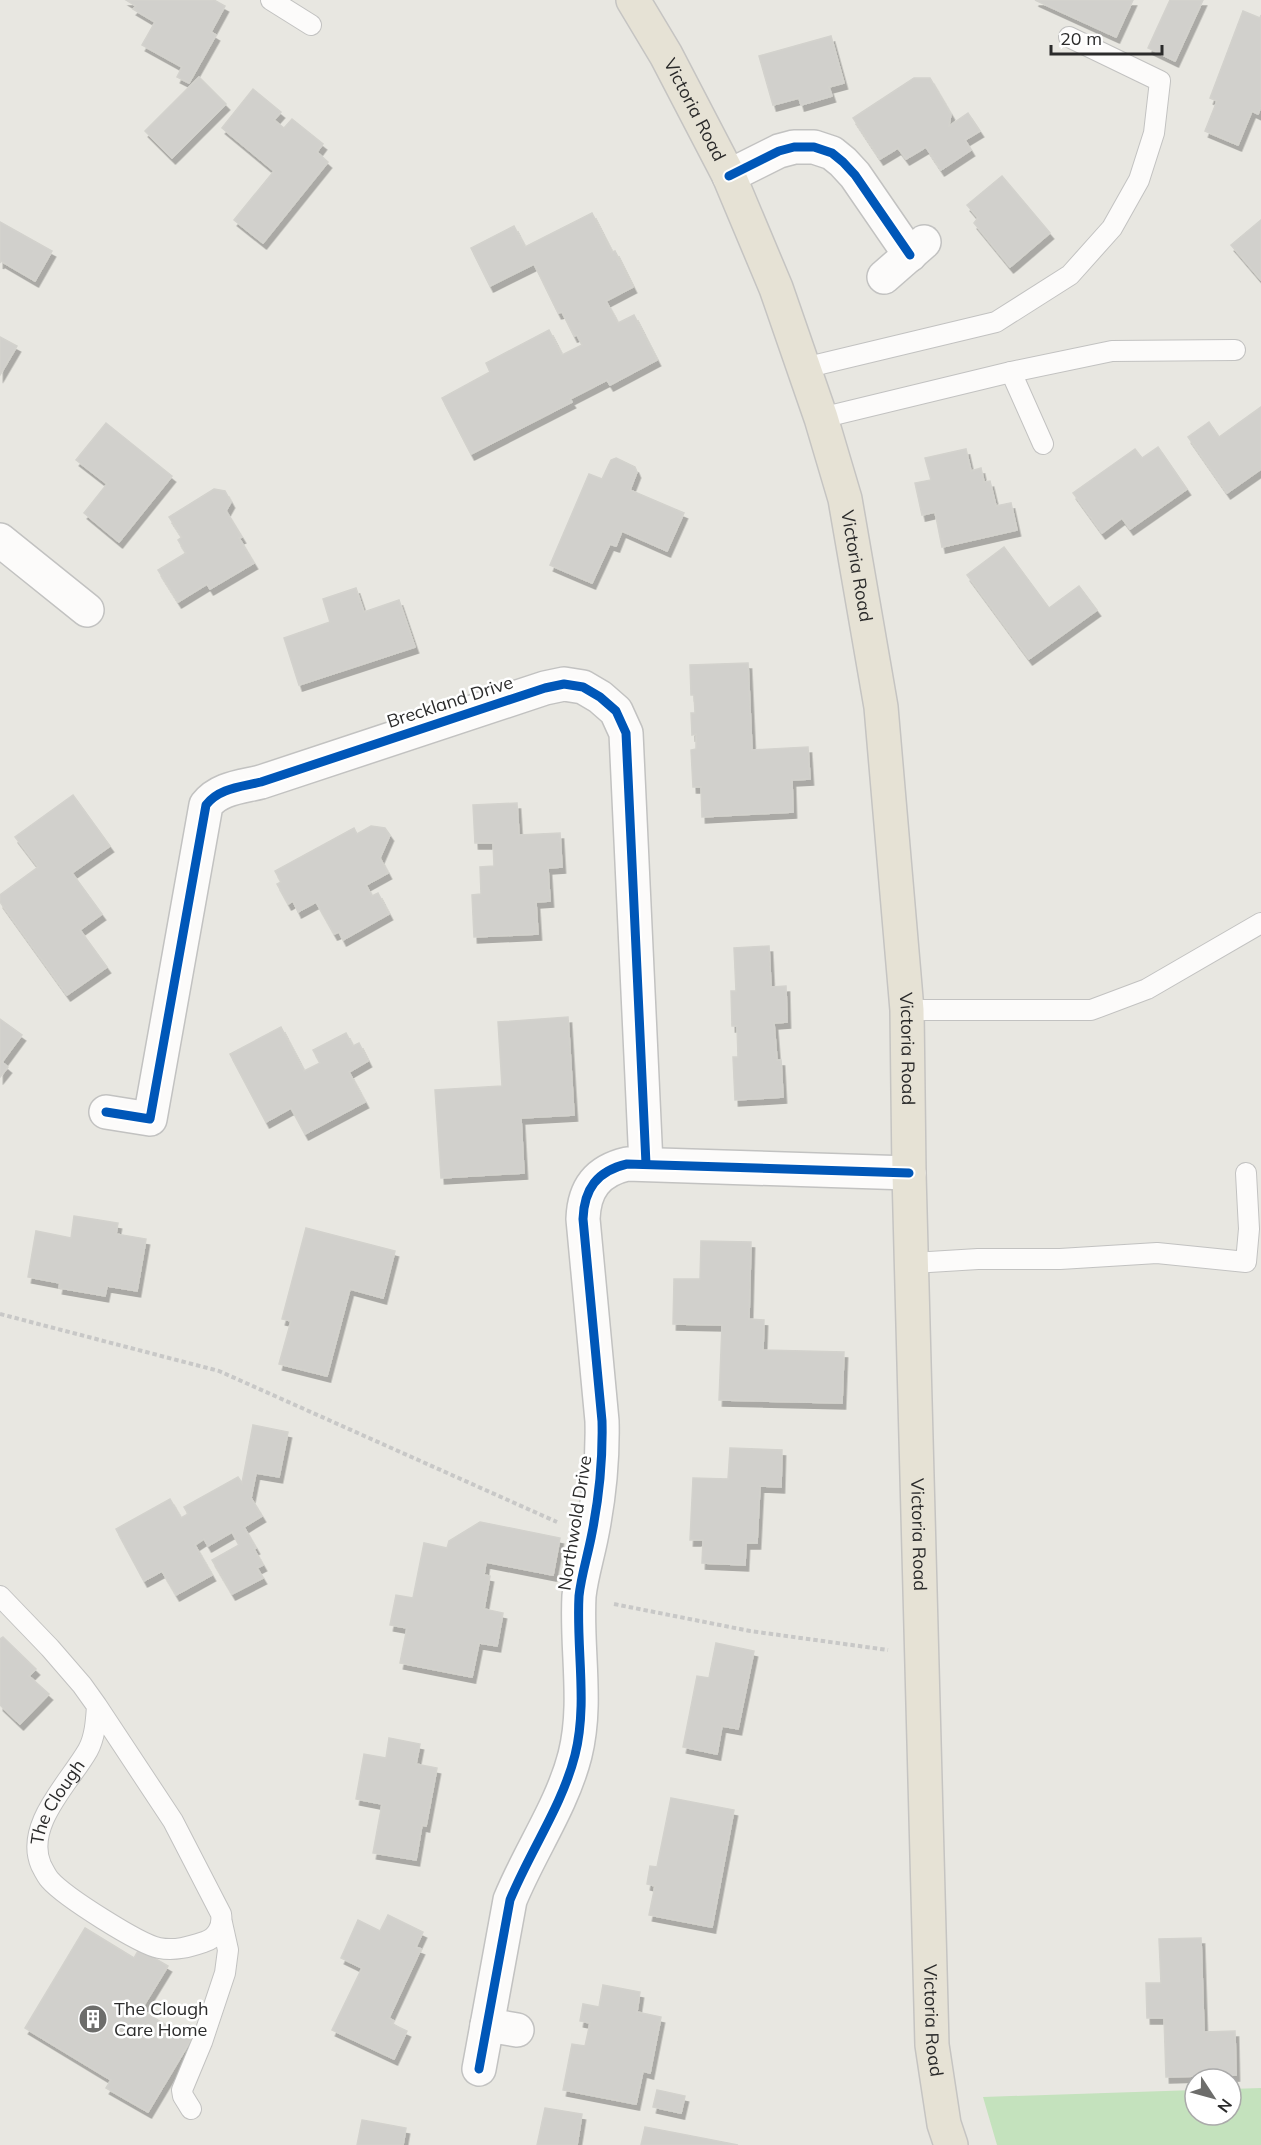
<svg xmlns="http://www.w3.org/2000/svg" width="1261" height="2145" viewBox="0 0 1261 2145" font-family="Mulish,sans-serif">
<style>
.green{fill:#c4e2bd}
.building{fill:#d1d0cc;stroke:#d3d2cd;stroke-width:1.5;filter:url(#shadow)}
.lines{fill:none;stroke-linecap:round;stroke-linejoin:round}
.service-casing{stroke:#c2c2c1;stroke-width:22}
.minor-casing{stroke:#c2c2c1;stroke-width:36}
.trunk-casing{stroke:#c5c4c2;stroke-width:36}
.path{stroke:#c8c8c7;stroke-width:4;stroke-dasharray:4.5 3;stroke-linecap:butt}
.service{stroke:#fcfbfa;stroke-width:20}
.minor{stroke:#fcfbfa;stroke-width:33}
.trunk{stroke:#e6e2d5;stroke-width:33}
.cycleway-casing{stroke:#fff;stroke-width:13}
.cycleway{stroke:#0057b8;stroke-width:9}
.labels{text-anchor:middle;stroke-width:5;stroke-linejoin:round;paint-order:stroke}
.street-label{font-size:18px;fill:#2b2b2b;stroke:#fff}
.poi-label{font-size:18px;fill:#2b2b2b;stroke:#fff;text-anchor:start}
</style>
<defs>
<filter id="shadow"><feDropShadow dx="3.5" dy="6" stdDeviation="0" flood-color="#0004"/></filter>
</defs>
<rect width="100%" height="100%" fill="#e8e7e1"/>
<!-- green -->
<path class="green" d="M1261,2088v57h-264l-14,-48 212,-7v25h36v-26z"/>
<!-- building -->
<g class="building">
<path d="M126,0h88l11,6 -14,26 5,3 -27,48 -12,-6 5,-10 -40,-22 13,-23 -22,-13 3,-3z"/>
<path d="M1035,0h98l-17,37z"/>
<path d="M1170,0h33l-28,61 -27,-13z"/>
<path d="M1243,11l17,7 1,-3v92l-3,7 -6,-3 -14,34 -33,-14 12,-30 -7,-3z"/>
<path d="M831,36l13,47 -15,4 3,9 -31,9 -2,-7 -26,7 -14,-49z"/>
<path d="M199,77l27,27 -54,54 -27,-27z"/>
<path d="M914,78h16l21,36 -2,12 19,-13 12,18 -15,9 6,10 -30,20 -15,-23 -20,12 -8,-11 -18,11 -27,-41z"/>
<path d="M253,89l28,23 -7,8 10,8 8,-9 31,25 -6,8 11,10 -65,81 -29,-23 40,-49 -52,-43z"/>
<path d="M1002,176l48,57 -40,34 -36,-44 4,-5 -11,-13z"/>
<path d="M592,213l20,39 3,-1 18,36 -27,14 12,22 16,-8 23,45 -47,25 -3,-5 -37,19 2,3 -101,52 -29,-56 48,-26 -4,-9 63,-33 13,25 20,-10 -5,-10 -3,1 -12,-24 -4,1 -24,-49 -44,22 -19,-38 43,-22 11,21z"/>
<path d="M1261,220v60l-30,-35z"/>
<path d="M0,222l52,29 -17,30 -34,-20 -1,2z"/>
<path d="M0,337l17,9 -17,29z"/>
<path d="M1261,407v62l-34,24 -39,-56 21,-15 10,15z"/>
<path d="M106,423l66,53 -53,66 -35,-29 23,-29 -31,-24z"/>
<path d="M1158,447l29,42 -57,40 -8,-11 -20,15 -29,-40 62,-44 7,9z"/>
<path d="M966,449l5,22 10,-3 3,14 6,-1 6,25 15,-3 6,27 -75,17 -7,-35 -13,3 -7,-32 16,-3 -6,-22z"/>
<path d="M616,458l19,9 2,5 -7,18 54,23 -17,38 -45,-20 -6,15 -6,-2 -18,39 -42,-18 39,-91 13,5 9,-19z"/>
<path d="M214,489l11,2 6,11 -5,9 16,26 -3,1 15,25 -44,26 -3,-5 -29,18 -20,-32 28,-17 -8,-13 4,-3 -13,-20z"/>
<path d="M1004,547l45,61 30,-22 18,24 -68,49 -62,-84z"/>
<path d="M356,588l8,24 35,-12 16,47 -116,38 -15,-47 46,-16 -7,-23z"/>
<path d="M748,663l4,87 56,-3 2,32 -18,1 1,32 -91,5 -1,-30h-8l-2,-37 5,-1v-15l-4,1 -1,-22h4l-1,-18h-3l-1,-30z"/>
<path d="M73,795l37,51 -38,27 30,41 -22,16 27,37 -40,28 -67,-93v-7l38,-28 -23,-30z"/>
<path d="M517,803l2,32 41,-2 2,34 -14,1 2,33 -14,1 2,32 -64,3 -2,-42 9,-1 -1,-27 14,-1 -1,-23h-18l-2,-38z"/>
<path d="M371,826l14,2 5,7 -10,23 8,15 -22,12 6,11 6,-3 11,21 -46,26 -4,-8 -5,2 -18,-32 -18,10 -5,-11 -5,3 -11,-20 4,-2 -6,-11 79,-43 3,6z"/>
<path d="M769,946l2,41 15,-1 1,36 -13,1 3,37h4l2,37 -48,3 -2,-43h5l-1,-31h-5l-1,-35h5l-2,-43z"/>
<path d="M568,1017l6,98 -53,3 3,55 -83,5 -6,-88 67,-4 -4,-64z"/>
<path d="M0,1019l22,16 -20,27 6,5 -8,10z"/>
<path d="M281,1027l23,44 16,-8 -7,-13 33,-17 7,13 6,-3 9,18 -19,11 16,30 -60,32 -14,-26 -25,14 -36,-68z"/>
<path d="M74,1216l44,7 -2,11 30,5 -9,52 -30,-5 -2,10 -46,-8 1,-5 -32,-6 8,-46 35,7z"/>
<path d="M306,1228l89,23 -12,47 -33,-9 -23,87 -48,-12 12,-43 -9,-2z"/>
<path d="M701,1241l50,1 -2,77 15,1 -1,30 81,2 -2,51 -123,-3 3,-75 -49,-1 1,-45h26z"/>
<path d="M253,1425l35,7 -9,45 -23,-4 -5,25 11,18 -18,11 12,21 -2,1 9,16 -6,3 6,10 -31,16 -20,-34 27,-15 -7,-13 -24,14 -4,-7 -9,6 17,30 -36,20 -14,-24 -18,10 -28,-52 54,-30 11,19 7,-4 -4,-7 54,-30 4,6z"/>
<path d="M730,1448l52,2 -1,37 -21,-1 -3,57h-11l-1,22 -43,-2 1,-23h-13l3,-62 35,1z"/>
<path d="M480,1522l80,16 -7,37 -67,-13 -2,13 6,1 -6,33 19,4 -6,33 -18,-3 -7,34 -72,-14 7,-35 -17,-3 6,-30 17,3 11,-55 23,5 2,-7z"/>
<path d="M3,1637l33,32 -7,7 20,18 -29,30 -20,-19v-66z"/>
<path d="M716,1643l38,8 -16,78 -16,-3 -5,28 -34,-7 14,-71 12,2z"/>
<path d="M389,1738l31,6 -4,20 21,4 -11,58 -4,-1 -6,35 -43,-7 9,-49 -26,-5 8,-45 22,4z"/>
<path d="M671,1798l63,12 -22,117 -63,-12 6,-29 -8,-2 3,-18 7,1z"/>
<path d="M388,1915l35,17 -7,15 5,2 -32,69 5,3 -2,3 15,7 -13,28 -62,-29 30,-62 -21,-10 17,-38 22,11z"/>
<path d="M85,1928l49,30 5,-9 29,17 -27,44 50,30 -43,72 -42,-24 5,-8 -86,-52z"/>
<path d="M1201,1938l3,94 31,-1 1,44 -70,2 -2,-59h-17l-1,-35h15l-2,-44z"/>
<path d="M603,1985l37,7 -3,20 24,5 -11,56 -7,-2 -7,33 -73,-14 9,-46 13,2 5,-23 -10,-2 3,-17 16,3z"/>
<path d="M657,2090l28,6 -4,17 -28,-6z"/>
<path d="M545,2108l37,6 -5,31h-40z"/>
<path d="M362,2120l44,8 -3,17h-46z"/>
<path d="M645,2127l93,18h-97z"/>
</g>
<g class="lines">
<!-- service casing -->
<g class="service-casing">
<g id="service">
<path d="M271,0l40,25"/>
<path d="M804,368l192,-46 74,-47 42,-47 27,-48 15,-47 6,-52 -91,-44"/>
<path d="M1011,372l32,72"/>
<path d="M821,418l190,-46 101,-21 123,-1"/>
<path d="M907,1010h184l56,-21 114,-66"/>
<path d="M913,1263l65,-4h82l97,-6 89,9 3,-33 -3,-56"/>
<path id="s1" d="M0,1596l50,52 32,37 15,21 76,115 48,93c2,12 -4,24 -17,28 -15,5 -29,9 -45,6 -20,-4 -94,-51 -109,-68 -3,-3 -7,-11 -9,-15 -17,-40 29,-83 47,-115 7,-13 8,-29 9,-44"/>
<path d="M191,2109l-8,-13 -1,-6 20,-48 23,-69 3,-23 -6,-27"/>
</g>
</g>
<!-- minor casing -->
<g class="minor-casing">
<g id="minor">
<path d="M729,176l50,-25 15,-4h20l18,6 11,9 12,13 55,80"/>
<path d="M884,277l40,-35"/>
<path d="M0,540l87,70"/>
<path d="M106,1112l44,7 56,-314c13,-17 35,-18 55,-23l284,-94 19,-4 19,3 17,10 16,14 10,22 20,431"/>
<path d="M487,2025l30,5"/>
<path d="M479,2069l31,-169c20,-49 52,-94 65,-145 13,-52 1,-106 4,-159 2,-19 8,-38 12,-58 8,-39 12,-77 11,-117l-19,-202c1,-30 14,-48 44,-55l282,9"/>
</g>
</g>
<!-- trunk casing -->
<g class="trunk-casing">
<g id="trunk">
<path id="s2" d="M633,0l33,55 63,121 47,112 45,130 24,81 36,208 26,303 2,163 23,872 12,79 7,21"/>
</g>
</g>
<!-- path -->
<g class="path">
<path d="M0,1314l219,57 338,151"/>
<path d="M614,1604l136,27 138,19"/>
</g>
<!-- service -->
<use href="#service" class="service"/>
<!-- minor -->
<use href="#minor" class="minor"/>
<!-- trunk -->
<use href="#trunk" class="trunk"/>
<!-- cycleway casing -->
<g class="cycleway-casing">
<g id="cycleway">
<path d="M729,176l50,-25 15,-4h20l18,6 11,9 12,13 55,80"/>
<path d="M106,1112l44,7 56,-314c13,-17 35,-18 55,-23l284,-94 19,-4 19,3 17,10 16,14 10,22 20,431"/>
<path d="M479,2069l31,-169c20,-49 52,-94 65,-145 13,-52 1,-106 4,-159 2,-19 8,-38 12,-58 8,-39 12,-77 11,-117l-19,-202c1,-30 14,-48 44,-55l282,9"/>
</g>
</g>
<!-- cycleway -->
<use href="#cycleway" class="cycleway"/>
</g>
<!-- icons -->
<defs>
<g id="building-disc" transform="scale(1.5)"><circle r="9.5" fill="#6d6d6b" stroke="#fff"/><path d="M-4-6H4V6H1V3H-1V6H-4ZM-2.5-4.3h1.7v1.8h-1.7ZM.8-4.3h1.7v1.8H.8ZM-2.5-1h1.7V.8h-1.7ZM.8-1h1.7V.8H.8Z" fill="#fff"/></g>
</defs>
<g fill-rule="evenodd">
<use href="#building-disc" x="93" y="2019"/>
</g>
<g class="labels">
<!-- street labels -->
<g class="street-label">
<text dy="6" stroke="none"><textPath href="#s2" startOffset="126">Victoria Road</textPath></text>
<text dy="6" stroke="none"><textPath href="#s2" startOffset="612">Victoria Road</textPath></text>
<text transform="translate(450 702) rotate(-18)" y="6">Breckland Drive</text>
<text dy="6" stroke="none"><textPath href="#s2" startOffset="1098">Victoria Road</textPath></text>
<text transform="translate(575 1523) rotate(-81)" y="6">Northwold Drive</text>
<text dy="6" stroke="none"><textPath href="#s2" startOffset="1584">Victoria Road</textPath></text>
<text dy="6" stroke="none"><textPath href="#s1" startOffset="686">The Clough</textPath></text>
<text dy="6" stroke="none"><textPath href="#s2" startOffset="2070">Victoria Road</textPath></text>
</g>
<!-- poi labels -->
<g class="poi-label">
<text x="114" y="2015">The Clough<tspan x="114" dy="21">Care Home</tspan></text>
</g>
</g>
<!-- north arrow -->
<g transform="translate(1213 2097) rotate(126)"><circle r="28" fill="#ffffff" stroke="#aaaaaa" stroke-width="1.5"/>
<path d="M0-4.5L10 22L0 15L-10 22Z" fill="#6d6d6b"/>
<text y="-9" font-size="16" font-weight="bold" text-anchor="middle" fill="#2b2b2b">N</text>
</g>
<!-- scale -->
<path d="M1051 45v9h111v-9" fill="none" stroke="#2b2b2b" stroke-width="3"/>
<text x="1060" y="45" font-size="18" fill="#2b2b2b" stroke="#ffffff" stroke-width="4.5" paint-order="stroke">20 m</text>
</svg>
